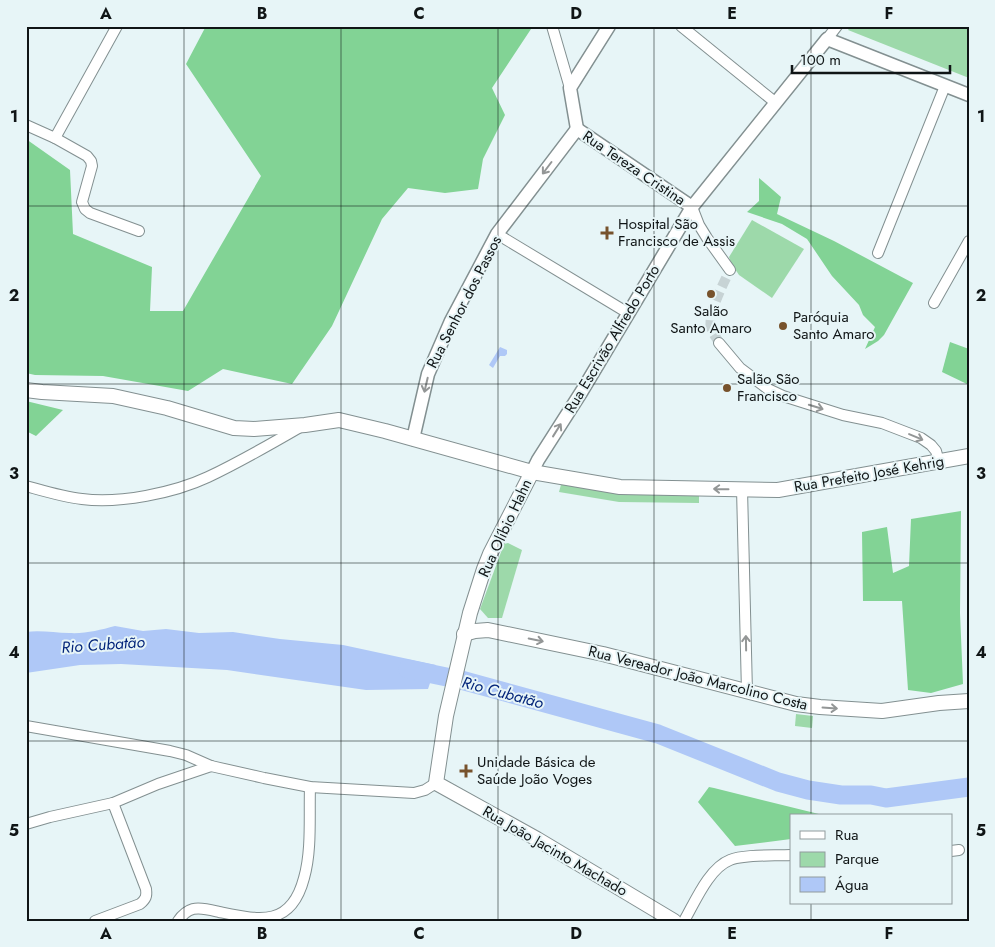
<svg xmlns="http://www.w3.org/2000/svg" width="995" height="947" viewBox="0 0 995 947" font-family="Jost,sans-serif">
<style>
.green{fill:#9dd9aa}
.forest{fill:#82d395}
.water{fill:#afc8f7}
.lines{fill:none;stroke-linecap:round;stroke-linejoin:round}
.river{stroke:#afc8f7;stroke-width:19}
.minor-tunnel{stroke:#c7d3d5;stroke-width:10;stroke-dasharray:10 5;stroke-linecap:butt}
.minor-casing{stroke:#839091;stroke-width:12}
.tertiary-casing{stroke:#839091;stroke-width:15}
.secondary-casing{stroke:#839091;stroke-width:16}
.minor{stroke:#fff;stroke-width:10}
.tertiary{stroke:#fff;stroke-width:12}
.secondary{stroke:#fff;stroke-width:14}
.oneway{stroke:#939696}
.grid{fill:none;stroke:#101516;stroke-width:1;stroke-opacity:0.55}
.poi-dot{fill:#77522c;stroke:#e7f5f7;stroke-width:2}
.labels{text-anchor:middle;stroke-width:4;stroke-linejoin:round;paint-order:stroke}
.street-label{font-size:15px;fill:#101516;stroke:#e7f5f7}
.poi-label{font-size:15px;fill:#101516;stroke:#e7f5f7;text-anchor:start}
.water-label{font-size:16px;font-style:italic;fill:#03257a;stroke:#e7f5f7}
.neatline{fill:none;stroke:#101516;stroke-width:2}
.grid-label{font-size:16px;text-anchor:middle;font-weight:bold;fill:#101516}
</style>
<rect width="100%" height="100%" fill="#e7f5f7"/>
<!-- green -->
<g class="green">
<path d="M851,26h118v52l-121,-48z"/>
<path d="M752,220l52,29 -32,49 -33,-23 -8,-12 -2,-6z"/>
<path d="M562,481l137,11v11l-80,-1 -60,-10z"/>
<path d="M508,543l14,7 -20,68h-14l-8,-9 24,-65z"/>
<path d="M796,714l17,2 -1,12 -17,-2z"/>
</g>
<!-- forest -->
<g class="forest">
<path d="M206,26h327l-41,62 13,27 -22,44 -5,30 -33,4 -37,-5 -26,31 -50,107 -40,58 -69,-15 -35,22 -85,-15 -68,-1 -9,-2v-234l44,31 3,64 79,33 -2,44h33l78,-135 -75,-112z"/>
<path d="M759,178l22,19 -4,17 57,27 79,42 -29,52 -6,6 -13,8 10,-22 -12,-12 -4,-10 -27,-29 -25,-37 -25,-15 -35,-12 12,-11z"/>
<path d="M950,342l19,7v36l-27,-13z"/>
<path d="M26,401l37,9 -27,26 -10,-5z"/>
<path d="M961,511l-1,102 3,71 -32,9 -23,-3 -6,-89h-39l-1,-69 25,-5 6,46 16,-7 2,-47z"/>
<path d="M709,787l5,1 113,28h-36v23l-56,7 -37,-44z"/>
</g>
<!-- water -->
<g class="water">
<path d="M500,347l7,3v4l-2,2h-5l-7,12 -4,-3z"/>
<path d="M115,626l28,5 23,-2 33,4 34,-1 47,7 63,6 93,20 -8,24 -62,1 -139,-20 -106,-6 -41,1 -54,8v-41c15,-2 29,1 43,1 16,1 31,-3 46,-7z"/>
</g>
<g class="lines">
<!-- river -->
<path class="river" d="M408,669l53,11 197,54 120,48 30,8 33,5h30l15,3 83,-11"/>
<!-- minor-tunnel -->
<path class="minor-tunnel" d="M719,343c-2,-5 -7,-10 -8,-15 -4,-13 13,-46 19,-58"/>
<!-- minor casing -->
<g class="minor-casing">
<g id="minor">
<path d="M552,26l18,62"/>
<path d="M681,26l95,77"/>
<path d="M827,39l10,-13"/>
<path d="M26,125l29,13 32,18 4,5 1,5 -10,36 3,7 5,4 49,18"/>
<path d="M55,138l62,-112"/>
<path d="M692,207l7,18 8,13 23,32"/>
<path d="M497,234l131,79"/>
<path d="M878,253l67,-167"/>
<path d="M934,303l35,-62"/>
<path d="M719,343l21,25 28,21 15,7 60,19 39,8 39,15 10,7 5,6 3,11"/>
<path d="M26,486c18,5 37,11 56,13 37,5 92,-6 126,-22 32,-15 63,-33 94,-51"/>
<path d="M742,489l5,203"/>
<path d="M26,726l144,25 16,4 25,11 53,12 46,9 104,6 11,-3 11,-7"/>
<path d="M26,824l24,-7 63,-14 45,-19 53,-18"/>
<path d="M951,851l8,-1"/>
<path d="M95,921l45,-17c6,-5 7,-8 6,-15l-33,-86"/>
<path d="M178,921c4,-6 8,-10 15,-12 8,-2 18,1 26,3 40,8 72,16 85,-34 8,-28 5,-62 6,-91"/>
<path d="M684,921c11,-19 25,-53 46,-61 15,-6 44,-4 61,-5"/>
</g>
</g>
<!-- tertiary casing -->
<g class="tertiary-casing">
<g id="tertiary">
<path d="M577,129l115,78"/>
<path d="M577,129l-7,-41 39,-62"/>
<path d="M413,439l15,-65 23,-53 46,-87 80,-105"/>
<path d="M532,472l6,-12 44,-69 110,-184 135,-168 142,56"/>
</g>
</g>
<!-- secondary casing -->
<g class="secondary-casing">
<g id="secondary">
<path d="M26,390l16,2 71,4 54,12 67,20 20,1 51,-4 34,-5 46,11 147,41 88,15 158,3 191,-34"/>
<path d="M532,472l-42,82 -6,15 -14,44 -24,103 -10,67 101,56 137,82"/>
<path d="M464,634l11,-3 13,-1 115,24 193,50 24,3 62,4 57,-8 30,-2"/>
</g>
</g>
<!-- minor -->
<use href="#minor" class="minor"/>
<!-- tertiary -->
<use href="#tertiary" class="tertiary"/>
<!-- secondary -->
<use href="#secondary" class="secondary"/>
</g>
<!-- one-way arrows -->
<defs><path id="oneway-shaft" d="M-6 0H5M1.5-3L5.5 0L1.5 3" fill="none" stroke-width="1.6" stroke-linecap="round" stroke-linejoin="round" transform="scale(1.25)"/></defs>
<g class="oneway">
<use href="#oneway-shaft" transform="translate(547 168) rotate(127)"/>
<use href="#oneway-shaft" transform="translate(426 385) rotate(103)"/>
<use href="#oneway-shaft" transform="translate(816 407) rotate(17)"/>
<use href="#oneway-shaft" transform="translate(557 430) rotate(-58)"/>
<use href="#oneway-shaft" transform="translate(916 437) rotate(23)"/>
<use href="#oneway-shaft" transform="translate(721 489) rotate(-179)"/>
<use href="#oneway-shaft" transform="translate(536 640) rotate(12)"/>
<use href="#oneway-shaft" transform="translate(746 643) rotate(-91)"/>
<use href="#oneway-shaft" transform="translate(830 708) rotate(4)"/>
</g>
<!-- grid -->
<path class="grid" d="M184,26v895M341,26v895M498,26v895M654,26v895M811,26v790M26,206h943M26,384h943M26,563h943M26,741h943M811,903v18"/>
<!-- markers -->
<g class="poi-dot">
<path d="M604.5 225.5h5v5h5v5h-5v5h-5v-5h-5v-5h5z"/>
<circle cx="711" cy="294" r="5"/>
<circle cx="783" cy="326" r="5"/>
<circle cx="727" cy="388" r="5"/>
<path d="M463.5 763.5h5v5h5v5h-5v5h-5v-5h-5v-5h5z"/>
</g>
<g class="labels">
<!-- street labels -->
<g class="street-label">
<text transform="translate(634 168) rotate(34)" y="5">Rua Tereza Cristina</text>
<text transform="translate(464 302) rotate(-63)" y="5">Rua Senhor dos Passos</text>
<text transform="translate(612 339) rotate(-59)" y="5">Rua Escrivão Alfredo Porto</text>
<text transform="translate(869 474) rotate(-10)" y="5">Rua Prefeito José Kehrig</text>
<text transform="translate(505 528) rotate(-65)" y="5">Rua Olíbio Hahn</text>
<text transform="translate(698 678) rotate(14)" y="5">Rua Vereador João Marcolino Costa</text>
<text transform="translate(555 851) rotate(30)" y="5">Rua João Jacinto Machado</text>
</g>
<!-- poi labels -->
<g class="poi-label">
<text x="618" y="229">Hospital São<tspan x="618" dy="17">Francisco de Assis</tspan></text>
<text x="711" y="316" text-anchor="middle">Salão<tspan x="711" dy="17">Santo Amaro</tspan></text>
<text x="793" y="322">Paróquia<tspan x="793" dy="17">Santo Amaro</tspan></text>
<text x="737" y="384">Salão São<tspan x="737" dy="17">Francisco</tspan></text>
<text x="477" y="767">Unidade Básica de<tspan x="477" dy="17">Saúde João Voges</tspan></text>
</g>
<!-- water labels -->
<g class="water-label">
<text transform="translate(103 644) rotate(-4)" y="6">Rio Cubatão</text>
<text transform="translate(503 692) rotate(15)" y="6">Rio Cubatão</text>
</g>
</g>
<!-- border -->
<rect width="995" height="947" fill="none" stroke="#e7f5f7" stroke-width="55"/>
<!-- legend -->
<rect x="790" y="814" width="162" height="90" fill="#e7f5f7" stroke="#919b9d"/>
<rect x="800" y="831" width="25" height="8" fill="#ffffff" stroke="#919b9d"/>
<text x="835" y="840" font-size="15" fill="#101516">Rua</text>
<rect x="800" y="852" width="25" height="15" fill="#9dd9aa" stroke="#919b9d"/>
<text x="835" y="864" font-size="15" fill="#101516">Parque</text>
<rect x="800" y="877" width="25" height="15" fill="#afc8f7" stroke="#919b9d"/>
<text x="835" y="890" font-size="15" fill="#101516">Água</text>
<!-- scale -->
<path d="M792 65v8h158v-8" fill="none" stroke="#101516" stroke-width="2.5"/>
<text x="800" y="65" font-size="15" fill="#101516" stroke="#e7f5f7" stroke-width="4" paint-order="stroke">100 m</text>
<rect x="28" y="28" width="940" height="892" class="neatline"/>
<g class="grid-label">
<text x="106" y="19">A</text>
<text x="262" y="19">B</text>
<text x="419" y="19">C</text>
<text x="576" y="19">D</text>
<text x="732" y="19">E</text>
<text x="889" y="19">F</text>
<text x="14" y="122">1</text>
<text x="981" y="122">1</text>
<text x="14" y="301">2</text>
<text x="981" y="301">2</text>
<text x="14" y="479">3</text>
<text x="981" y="479">3</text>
<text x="14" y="658">4</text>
<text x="981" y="658">4</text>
<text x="14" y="836">5</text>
<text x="981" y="836">5</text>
<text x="106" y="939">A</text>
<text x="262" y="939">B</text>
<text x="419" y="939">C</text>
<text x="576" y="939">D</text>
<text x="732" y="939">E</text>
<text x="889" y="939">F</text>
</g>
</svg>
